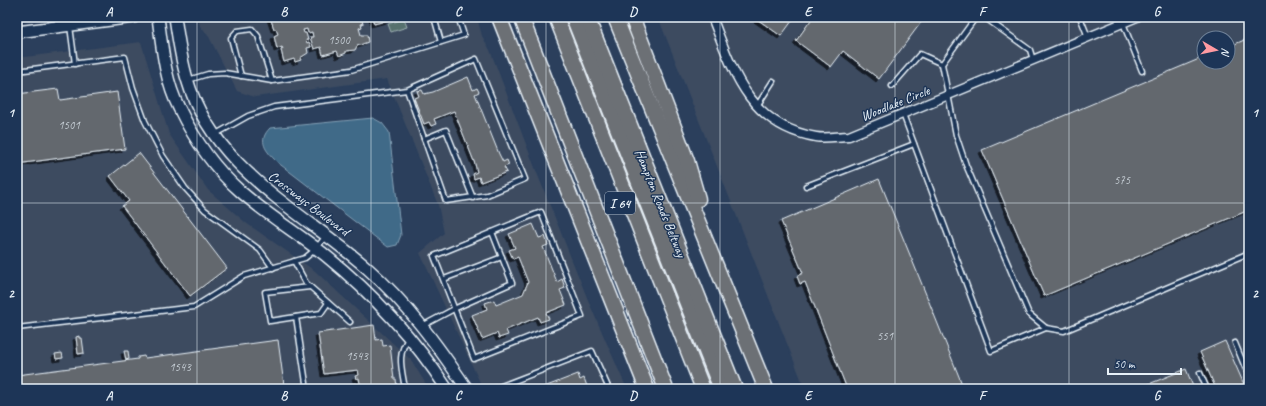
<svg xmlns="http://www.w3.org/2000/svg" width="1266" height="406" viewBox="0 0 1266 406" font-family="Caveat,sans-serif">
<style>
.built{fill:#3c4b61;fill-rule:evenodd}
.green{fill:#56716e;stroke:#9fb1b3}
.water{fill:#406a88;stroke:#83a0b5}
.building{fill:#64686e;stroke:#e8f1f8;filter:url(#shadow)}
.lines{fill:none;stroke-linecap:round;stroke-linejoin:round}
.lane-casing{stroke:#e8f1f8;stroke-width:7}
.street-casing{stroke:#e8f1f8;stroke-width:11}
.secondary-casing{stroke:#e8f1f8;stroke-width:14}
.highway-casing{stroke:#e8f1f8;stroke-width:17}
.lane{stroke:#1d3557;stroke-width:4}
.street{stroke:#1d3557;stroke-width:8}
.secondary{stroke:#1d3557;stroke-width:11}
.highway{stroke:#6c6f75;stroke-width:14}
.grid{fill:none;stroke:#e8f1f8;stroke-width:1;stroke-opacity:0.55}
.labels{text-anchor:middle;stroke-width:3;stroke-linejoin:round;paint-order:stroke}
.number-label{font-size:12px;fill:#c7cfd6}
.shield{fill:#1d3557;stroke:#abb9c8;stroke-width:1}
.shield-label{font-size:13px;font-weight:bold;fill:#e8f1f8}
.street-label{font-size:14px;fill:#e8f1f8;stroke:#1d3557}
.neatline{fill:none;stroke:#e8f1f8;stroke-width:1.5}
.grid-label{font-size:13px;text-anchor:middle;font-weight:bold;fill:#e8f1f8}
</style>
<defs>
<filter id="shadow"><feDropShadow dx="-3" dy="3" stdDeviation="0" flood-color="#0009"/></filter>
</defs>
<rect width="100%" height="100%" fill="#2b3f5c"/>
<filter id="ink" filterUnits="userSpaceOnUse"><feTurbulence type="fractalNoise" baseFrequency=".025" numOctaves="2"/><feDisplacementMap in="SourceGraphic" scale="8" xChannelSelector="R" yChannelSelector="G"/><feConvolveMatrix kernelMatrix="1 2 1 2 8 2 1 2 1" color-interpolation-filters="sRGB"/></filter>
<g filter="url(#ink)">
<!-- built -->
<g class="built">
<path d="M198,17h279l5,19 8,14 47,123 53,132 37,84h-144l-63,-136 24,-20 -6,-28 -51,-126 -132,18 -18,-6 -28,-54 -9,-11z"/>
<path d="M658,17h591v372h-444zM1204,38h24v24h-24z"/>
<path d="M141,42l28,92 39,56 38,33 69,48 96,89 18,29h-412v-331z"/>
</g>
<!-- green -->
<path class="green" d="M404,19l3,8 -16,5 -3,-8z"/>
<!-- water -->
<path class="water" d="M373,118l9,5 7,9 12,103 -4,10 -9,2 -111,-85c-11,-11 -20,-21 -7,-34z"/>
<!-- building -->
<g class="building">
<path d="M270,17h90v3h2l1,4h-2l1,3 -3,1 2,7h6l1,7 -11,4 -2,4 -9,1v2l-7,3 -2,-5 -14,4 -2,-8 -7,2 -4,-12h3l-1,-5 -4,1 -1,-4 -4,1 1,3h2l2,7h-2l1,3 2,-1 2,5 -4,1 1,5 -8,5 1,2 -6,2 -1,-3 -10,3 -3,-12 2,-1 -1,-2 -5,2 -3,-13 4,-2 -2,-5h-2z"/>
<path d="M372,17h17v3l-15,4z"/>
<path d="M754,17h41l-14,19z"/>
<path d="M813,17h112l-46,62 -36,-28 -12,16 -35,-26z"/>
<path d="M1249,38v172l-205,86 -62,-146 222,-93v5h24v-15z"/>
<path d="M468,77l5,13 4,-2 2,4 -4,2 24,60 4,8 4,-2 2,5 -5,2 3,5 -26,10 -2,-5 -5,2 -1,-5 4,-2 -2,-8 -21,-53 -20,8 2,5 -5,2 -2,-4 -5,2 -10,-26 5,-2 -2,-5 5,-1 2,4 9,-2z"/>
<path d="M58,89l2,11 57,-8 8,57 -108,15v-70z"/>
<path d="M139,153l88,115 -37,28 -68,-90 7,-5 -19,-25z"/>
<path d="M879,179l40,98 45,112h-117l-42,-107 -5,2 -3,-8 6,-3 -22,-52z"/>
<path d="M533,224l6,14 6,-2 3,9 -5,2 14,35 5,-3 3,9 -5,2 6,15 -20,8 3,6 -9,3 -2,-5 -32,13 2,5 -9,3 -2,-5 -15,6 -10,-24 15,-6 -2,-6 9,-3 2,5 27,-11 5,-12 -10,-25 -5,2 -4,-9 6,-2 -6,-14z"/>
<path d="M374,325l2,15 6,-1 1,7 7,-1 4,34h2l1,10h-36l-2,-11 -3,1 -1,-3 4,-1 -1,-5 -34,4 -6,-41z"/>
<path d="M79,336v2h3l2,15 -6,1 -2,-17z"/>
<path d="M278,340l6,45h5l5,4h-277v-14l121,-16v-2l6,-1 1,2z"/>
<path d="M1225,341l21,48h-30l-16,-37z"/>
<path d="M124,351h4l1,8 -3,1z"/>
<path d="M62,353l1,5 -7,1 -1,-5z"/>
<path d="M1186,369l8,20h-48l-2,-3z"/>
<path d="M578,374l2,6 4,-2 4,11 4,-2 1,2h-54z"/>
<path d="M342,386v3h-21z"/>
</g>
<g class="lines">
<!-- lane casing -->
<g class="lane-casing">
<g id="lane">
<path d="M434,17l7,25"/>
<path d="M976,17l-34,47 14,71 10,30 63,149 17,14 18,3 185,-78"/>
<path d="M984,17l46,33 3,10"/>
<path d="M1080,17l8,20"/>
<path d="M1123,23l19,48"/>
<path d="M70,26l5,38"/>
<path d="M17,71l108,-14 8,31 12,33 18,35 22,32 20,22 55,40 13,18"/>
<path d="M241,76l-10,-38 6,-7 15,-2 6,7 14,45"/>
<path d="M188,80l20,-6 17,-1 47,8 79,-11 113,-35 -6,-18"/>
<path d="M892,86l28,-32 22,10"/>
<path d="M757,106l16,-25"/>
<path d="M903,114l88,237 55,-23"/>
<path d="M216,134l32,-18 26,-9 133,-17 69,-31 49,120 -38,16 -41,6 -39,-111"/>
<path d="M424,139l22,-9 27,68"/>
<path d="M806,186l108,-42"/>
<path d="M541,212l41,104 -108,43 -40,-103z"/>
<path d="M294,261l12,22 44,39"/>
<path d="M444,279l58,-22"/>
<path d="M310,287l-45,5 5,29 51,-8 7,-10"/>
<path d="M296,317l10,66"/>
<path d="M422,326l34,-18 56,-25 -20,-51"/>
<path d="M17,328l177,-21 50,-31 61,-18 11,-9 9,-12"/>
<path d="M1235,343l14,34"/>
<path d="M1200,373l7,16"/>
<path d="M405,389c-3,-20 -9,-35 4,-51"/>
<path d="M497,389l-1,-1 96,-37 17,38"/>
</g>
</g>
<!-- street casing -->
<g class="street-casing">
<path id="street" d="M712,17c21,55 38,109 104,120 10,2 23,-1 33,-1l288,-119"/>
</g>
<!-- secondary casing -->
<g class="secondary-casing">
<g id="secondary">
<path d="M158,17c4,30 7,64 21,91 15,31 35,60 61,83 26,23 57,42 85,64 47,38 89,83 122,134"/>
<path d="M175,17c3,21 6,42 12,62 26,90 115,132 180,189 40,35 71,78 100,121"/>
<path d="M17,32l117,-15"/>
</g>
</g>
<!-- highway casing -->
<g class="highway-casing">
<g id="highway">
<path d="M499,17l148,372"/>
<path d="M521,17l145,372"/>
<path d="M556,17l147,372"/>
<path d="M573,17l148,372"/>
<path d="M587,17l148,372"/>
<path d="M615,17l151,372"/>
<path d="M632,17l55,144 11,38"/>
</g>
</g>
<!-- lane -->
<use href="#lane" class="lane"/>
<!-- street -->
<use href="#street" class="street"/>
<!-- secondary -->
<use href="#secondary" class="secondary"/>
<!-- highway -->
<use href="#highway" class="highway"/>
</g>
</g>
<!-- grid -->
<path class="grid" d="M197,17v372M371,17v372M546,17v372M720,17v372M895,17v372M1069,17v372M17,203h1232"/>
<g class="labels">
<!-- number labels -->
<g class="number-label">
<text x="339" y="44">1500</text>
<text x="69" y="129">1501</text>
<text x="1122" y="184">575</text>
<text x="885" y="340">551</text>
<text x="357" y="360">1543</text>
<text x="180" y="371">1543</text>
</g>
<!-- shield labels -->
<rect class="shield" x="605" y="192" width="30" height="22" rx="3"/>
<g class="shield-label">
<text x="620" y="208">I 64</text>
</g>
<!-- street labels -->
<g class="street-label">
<text transform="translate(895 103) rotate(-22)" y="5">Woodlake Circle</text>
<text transform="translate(309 203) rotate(37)" y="5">Crossways Boulevard</text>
<text transform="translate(661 203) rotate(68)" y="5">Hampton Roads Beltway</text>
</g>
</g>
<!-- margin -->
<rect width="1266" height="406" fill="none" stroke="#1d3557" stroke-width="44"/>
<!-- north arrow -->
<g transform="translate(1216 50) rotate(99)"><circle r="19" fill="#1d3557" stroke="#6e8097"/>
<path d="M0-3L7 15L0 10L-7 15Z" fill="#ff9aa2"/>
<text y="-6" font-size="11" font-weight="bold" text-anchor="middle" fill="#e8f1f8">N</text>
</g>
<!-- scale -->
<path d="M1108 368v6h73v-6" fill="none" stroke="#e8f1f8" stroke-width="2"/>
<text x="1114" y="368" font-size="12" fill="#e8f1f8" stroke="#1d3557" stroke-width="3" paint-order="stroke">50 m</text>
<rect x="22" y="22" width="1222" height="362" class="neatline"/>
<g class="grid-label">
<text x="109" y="16">A</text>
<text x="284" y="16">B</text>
<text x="458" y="16">C</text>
<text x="633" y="16">D</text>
<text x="808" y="16">E</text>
<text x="982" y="16">F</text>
<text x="1157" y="16">G</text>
<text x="11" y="117">1</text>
<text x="1255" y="117">1</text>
<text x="11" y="298">2</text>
<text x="1255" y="298">2</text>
<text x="109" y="400">A</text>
<text x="284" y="400">B</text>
<text x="458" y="400">C</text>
<text x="633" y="400">D</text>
<text x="808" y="400">E</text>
<text x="982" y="400">F</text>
<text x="1157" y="400">G</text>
</g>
</svg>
